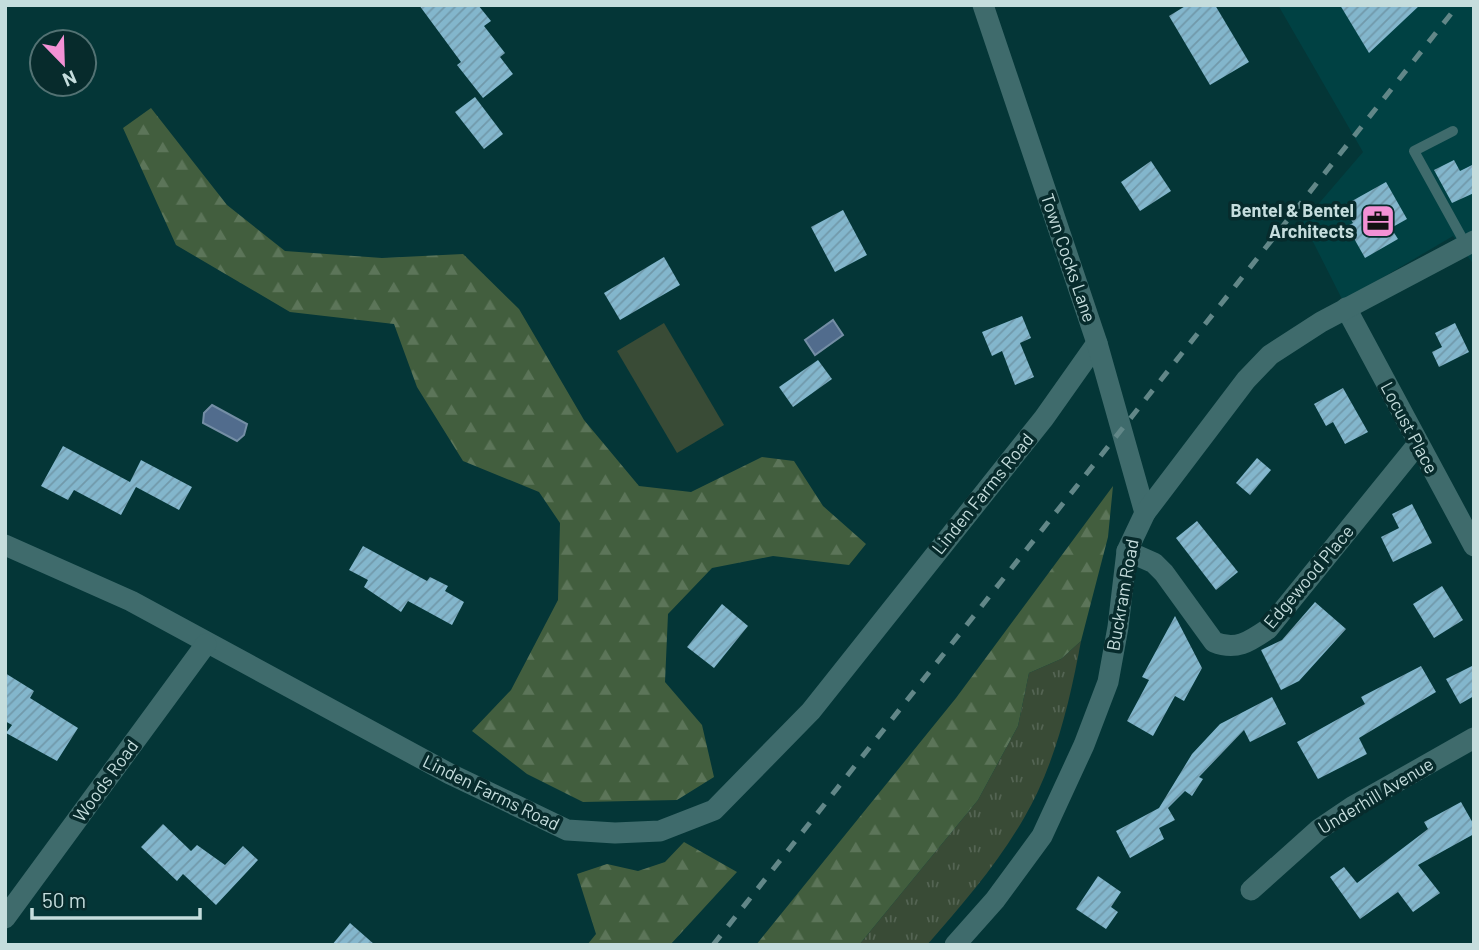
<svg xmlns="http://www.w3.org/2000/svg" width="1479" height="950" viewBox="0 0 1479 950" font-family="Barlow,sans-serif">
<style>
.built{fill:#004143}
.grass{fill:url(#grass-tufts)}
.forest{fill:url(#forest-firs)}
.pitch{fill:#394b36}
.water{fill:#516c8d;stroke:#748ea5;stroke-width:2}
.building{fill:url(#building-hatch)}
.lines{fill:none;stroke-linecap:round;stroke-linejoin:round}
.lane{stroke:#3f6b6c;stroke-width:10}
.street{stroke:#3f6b6c;stroke-width:21}
.secondary{stroke:#3f6b6c;stroke-width:21}
.rail{stroke:#628788;stroke-width:5;stroke-dasharray:12 12;stroke-linecap:butt}
.labels{text-anchor:middle;stroke-width:7;stroke-linejoin:round;paint-order:stroke}
.poi-label{font-size:18px;font-weight:bold;fill:#c5dddd;stroke:#072b2c;text-anchor:end}
.street-label{font-size:18px;fill:#c5dddd;stroke:#072b2c}
</style>
<defs>
<pattern id="grass-tufts" width="24" height="20" patternUnits="userSpaceOnUse" patternTransform="scale(1.75)"><rect width="24" height="20" fill="#394b36"/><path d="M3 7l-1-3M5 7V3M7 7l1-3M15 17l-1-3M17 17v-4M19 17l1-3" fill="none" stroke="#546453"/></pattern>
<pattern id="forest-firs" width="22" height="20" patternUnits="userSpaceOnUse" patternTransform="scale(1.75)"><rect width="22" height="20" fill="#425e3e"/><path d="M5 1l3.5 6h-7zM16 11l3.5 6h-7z" fill="#5c7559"/></pattern>
<pattern id="building-hatch" width="6" height="6" patternUnits="userSpaceOnUse" patternTransform="scale(1.75)"><rect width="6" height="6" fill="#83b6cc"/><path d="M-1 1l2-2M0 6l6-6M5 7l2-2" fill="none" stroke="#7199aa"/></pattern>
</defs>
<rect width="100%" height="100%" fill="#043637"/>
<!-- built -->
<path class="built" d="M1278,5h196v260l-21,-29 -110,65 -40,-79 60,-70z"/>
<!-- grass -->
<path class="grass" d="M1081,641c-11,60 -26,124 -57,177 -27,47 -62,87 -97,127h-68l119,-145 40,-74 11,-53 32,-14z"/>
<!-- forest -->
<g class="forest">
<path d="M151,108l76,97 58,46 97,7 81,-4 56,55 65,111 55,66 52,6 71,-35 32,4 29,45 43,38 -17,21 -76,-9 -61,12 -44,46 -3,68 37,43 12,52 -37,23 -94,2 -56,-28 -55,-43 39,-41 47,-90 2,-77 -21,-31 -76,-31 -46,-74 -23,-63 -104,-12 -114,-67 -53,-117z"/>
<path d="M1113,486l-5,51 -27,104 -20,18 -32,14 -11,53 -40,74 -119,145h-103l200,-247z"/>
<path d="M684,842l53,30 -67,73h-83l9,-11 -19,-60 30,-10 31,7 27,-9z"/>
</g>
<!-- pitch -->
<path class="pitch" d="M664,323l60,102 -47,28 -60,-102z"/>
<!-- water -->
<g class="water">
<path d="M833,320l10,15 -28,20 -10,-15z"/>
<path d="M212,405l35,19 -3,11 -7,6 -34,-18 1,-10z"/>
</g>
<!-- building -->
<g class="building">
<path d="M419,5h59l13,16 -7,5 21,27 -5,4 13,17 -30,24 -26,-33 4,-3z"/>
<path d="M1187,5h28l34,57 -39,23 -41,-69z"/>
<path d="M1340,5h80l-51,48z"/>
<path d="M475,97l28,37 -19,15 -29,-37z"/>
<path d="M1454,160l6,11 14,-7v29l-22,10 -18,-33z"/>
<path d="M1151,161l20,30 -31,20 -19,-29z"/>
<path d="M1386,182l21,37 -16,9 7,11 -33,19 -18,-32 6,-3 -10,-17z"/>
<path d="M843,210l24,45 -32,17 -24,-45z"/>
<path d="M664,257l16,28 -60,35 -16,-27z"/>
<path d="M1022,316l9,22 -11,5 14,34 -19,8 -13,-34 -10,5 -10,-24z"/>
<path d="M1455,323l14,29 -30,15 -7,-15 10,-5 -7,-14z"/>
<path d="M818,360l14,19 -39,28 -14,-20z"/>
<path d="M1343,388l25,44 -23,12 -12,-22 -7,4 -12,-22z"/>
<path d="M63,446l67,36 11,-22 51,27 -13,23 -43,-23 -15,28 -47,-25 -6,10 -27,-14z"/>
<path d="M1257,458l14,12 -21,25 -14,-12z"/>
<path d="M1412,504l20,39 -39,19 -12,-25 18,-9 -7,-14z"/>
<path d="M1197,521l41,51 -22,18 -40,-52z"/>
<path d="M363,546l64,35 3,-4 18,9 -3,5 19,11 -12,23 -44,-24 -7,11 -37,-25 4,-7 -19,-10z"/>
<path d="M1442,586l21,34 -29,18 -21,-34z"/>
<path d="M1315,602l31,27 -47,52 -18,9 -20,-40 21,-10z"/>
<path d="M722,604l26,22 -34,42 -27,-21z"/>
<path d="M1175,616l27,52 -18,33 -9,-5 -22,40 -26,-15 22,-41 -7,-3z"/>
<path d="M1474,665v31l-14,8 -14,-25z"/>
<path d="M1421,666l15,26 -77,46 8,16 -49,25 -21,-37 68,-38 -4,-7z"/>
<path d="M5,673l29,18 -4,7 48,30 -21,33 -51,-28 6,-8 -7,-4z"/>
<path d="M1272,697l14,27 -36,18 -6,-12 -45,47 4,2 -11,17 -7,-5 -17,17 7,12 -16,8 5,11 -34,19 -14,-27 43,-23 33,-54 28,-30z"/>
<path d="M1461,802l13,23v9l-56,31 22,28 -27,19 -15,-20 -38,27 -30,-42 14,-10 13,16 71,-54 -4,-7z"/>
<path d="M163,824l28,27 6,-6 28,20 18,-19 15,14 -42,45 -33,-31 -6,7 -36,-34z"/>
<path d="M1098,876l23,16 -10,15 7,5 -12,17 -30,-20z"/>
<path d="M350,923l25,22h-43z"/>
</g>
<g class="lines">
<!-- lane -->
<path class="lane" d="M1453,131l-39,20 52,94"/>
<!-- street -->
<g class="street">
<path d="M1346,308l128,238"/>
<path d="M5,545l126,56 319,173 117,56 48,3 45,-2 54,-21 97,-99 233,-293 53,-75"/>
<path d="M1127,551l27,12 10,10 50,69c22,9 35,0 54,-13l149,-184"/>
<path d="M1251,890l67,-60 34,-23 122,-69"/>
<path d="M5,918l201,-274"/>
</g>
<!-- secondary -->
<g class="secondary">
<path d="M983,5l114,338 48,170"/>
<path d="M955,945l40,-45 47,-64 42,-91 24,-63 10,-55 9,-76 18,-38 101,-133 24,-25 51,-33 153,-81"/>
</g>
<!-- rail -->
<path class="rail" d="M713,945l745,-940"/>
</g>
<!-- icons -->
<defs>
<g id="office-square" transform="scale(1.75)"><rect x="-9" y="-9" width="18" height="18" rx="4" fill="#f391d5" stroke="#072b2c"/><path d="M-6-3h4V-5.5h4V-3h4V5H-6ZM-1-4.5V-3h2v-1.5ZM-6 0V1H6V0Z" fill="#111"/></g>
</defs>
<g fill-rule="evenodd">
<use href="#office-square" x="1378" y="221"/>
</g>
<g class="labels">
<!-- poi labels -->
<g class="poi-label">
<text x="1354" y="217">Bentel &amp; Bentel<tspan x="1354" dy="21">Architects</tspan></text>
</g>
<!-- street labels -->
<g class="street-label">
<text transform="translate(1068 258) rotate(71)" y="6">Town Cocks Lane</text>
<text transform="translate(1409 428) rotate(62)" y="6">Locust Place</text>
<text transform="translate(983 494) rotate(-51)" y="6">Linden Farms Road</text>
<text transform="translate(1309 577) rotate(-50)" y="6">Edgewood Place</text>
<text transform="translate(1123 595) rotate(-80)" y="6">Buckram Road</text>
<text transform="translate(106 781) rotate(-54)" y="6">Woods Road</text>
<text transform="translate(491 793) rotate(26)" y="6">Linden Farms Road</text>
<text transform="translate(1376 796) rotate(-31)" y="6">Underhill Avenue</text>
</g>
</g>
<!-- border -->
<rect width="1479" height="950" fill="none" stroke="#c5dddd" stroke-width="14"/>
<!-- north arrow -->
<g transform="translate(63 63) rotate(157)"><circle r="33" fill="#072b2c" stroke="#537273" stroke-width="2"/>
<path d="M0-5L12 26L0 18L-12 26Z" fill="#f391d5"/>
<text y="-10" font-size="19" font-weight="bold" text-anchor="middle" fill="#c5dddd">N</text>
</g>
<!-- scale -->
<path d="M32 908v10h168v-10" fill="none" stroke="#c5dddd" stroke-width="3.5"/>
<text x="42" y="908" font-size="21" fill="#c5dddd" stroke="#072b2c" stroke-width="5" paint-order="stroke">50 m</text>
</svg>
